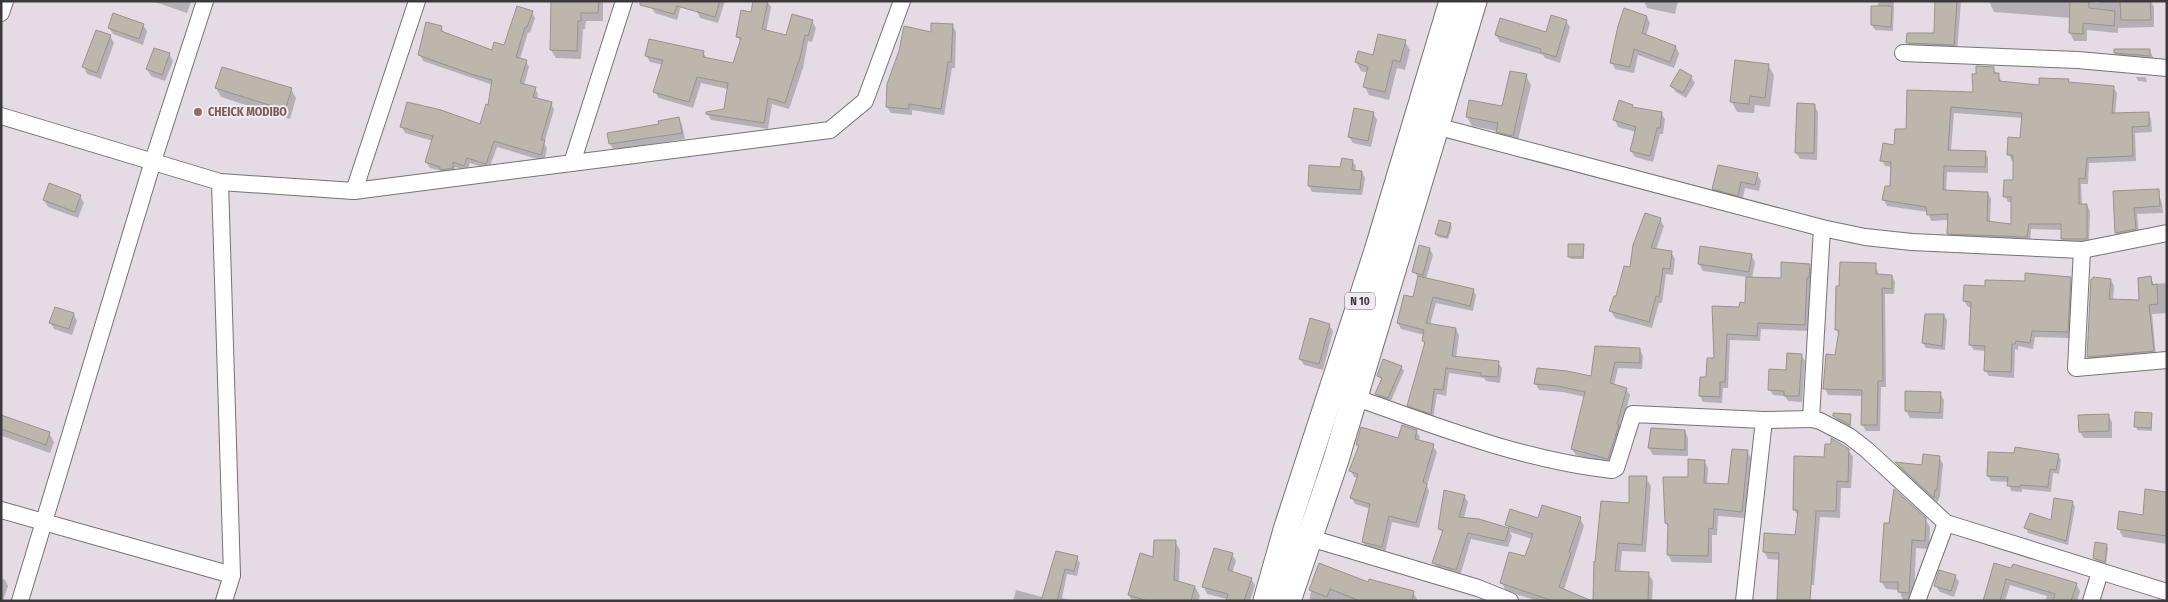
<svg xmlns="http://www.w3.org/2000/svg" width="2168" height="602" viewBox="0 0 2168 602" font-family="'Fira Sans Condensed',sans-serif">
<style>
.shadow{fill:#0003;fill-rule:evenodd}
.building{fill:#bcb6ad;stroke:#99938a;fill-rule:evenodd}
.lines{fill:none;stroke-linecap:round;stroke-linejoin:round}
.minor-casing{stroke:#787179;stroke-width:18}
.primary-casing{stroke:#787179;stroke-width:27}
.minor{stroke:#fff;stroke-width:16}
.primary{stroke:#fff;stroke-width:25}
.education-dot{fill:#8d6e63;stroke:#f1e9f2;stroke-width:2}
.labels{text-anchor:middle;stroke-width:4;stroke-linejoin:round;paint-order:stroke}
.shield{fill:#f1e9f2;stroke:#726e73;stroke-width:1}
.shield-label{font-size:11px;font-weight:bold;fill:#3c393c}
.education-label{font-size:12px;font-weight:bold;fill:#785e54;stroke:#f1e9f2;text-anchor:start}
</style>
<rect width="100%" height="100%" fill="#e4dbe4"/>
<!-- shadow -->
<g class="shadow">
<path d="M152,1h39v1l-4,11z"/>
<path d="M553,1h50v20h-17l-1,8h-2l-2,30 -25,-1 -5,-8z"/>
<path d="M700,1h25l-7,22 -18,-5 -3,-7z"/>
<path d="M767,1l4,6 -5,25 21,4 25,-15 4,7 -4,14 -4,-1 -5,27 -14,41 -17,-5 -4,25 -57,-9 -4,-7 18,-3 3,-21 -27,-6 -8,25 -34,-10 -4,-6 8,-27 -13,-3 -4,-7 57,-3 4,7 27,6 7,-23 -4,-6 15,-23z"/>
<path d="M1644,1h34l-3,13 -28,-6z"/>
<path d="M1879,1h15l-1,30 -18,-1 -3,-5z"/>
<path d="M1937,1h24l-4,50 -46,-2 -3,-6 27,-8z"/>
<path d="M1989,1h85l25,2v-2h52l3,6v20l-36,1v5l-31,-3v11h-13l-4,-8 1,-15 -77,-6z"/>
<path d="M682,2l-5,18 -22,-7 -4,-6z"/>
<path d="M532,12l3,6 -5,15 -2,-1 -8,27 6,2 3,6 -5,18 11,3 3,6 -1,5 14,4 3,7 -10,33 3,5 -3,13 -47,-14 -8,22 -19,-6 -3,8 -12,-4v7l-25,-6 -4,-6 7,-21 -28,-8 -3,-6 79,-1 8,-19 4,-22 -70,-24 -3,-7 21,-27 4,7 47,18 13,-6z"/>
<path d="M1647,17l3,6 -4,13 30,11 3,7 -5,14 -36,-13 -4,18 -19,-4 -3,-6z"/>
<path d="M1566,21l4,6 -10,36 -15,-5 -2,-3 -43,-13 -4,-7 51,-1z"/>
<path d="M143,25l4,6 -4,14 -30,-11 -4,-6z"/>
<path d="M952,25l4,7 -1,36h-3l-8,47 -32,-5v5l-21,-2 -4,-6 45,-74z"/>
<path d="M110,36l4,7 -13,36 -14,-5 -3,-7z"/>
<path d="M1405,42l5,8 -5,20 -8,-2 -8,32 -20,-5 -4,-8 3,-14 -7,-2 -5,-9z"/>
<path d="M2149,50l4,7v5l-34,-3 -4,-6z"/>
<path d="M169,54l4,7 -8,20 -14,-5 -4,-7z"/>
<path d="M1768,65l6,10 -4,32 -15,-2 -1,8 -17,-1 -5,-10z"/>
<path d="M1993,68l9,14 38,5 28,-7 1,3 44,4 4,6 -2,22 33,-1 3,5 1,13 -17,1 1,28 -47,2 -1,21h-7l1,21h5l3,6 -1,33 -23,1 -4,-6 1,-9 -32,-1 -1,14 -79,-4 -3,-6v-13l-17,1 -3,-9 -41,-6 -3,-6 7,-12 1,-21 -7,-1 -3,-6 25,-29 67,-38zM1954,113l69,5 -1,21 -13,16 3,6h3l-1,21 -9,14 3,6h5l-1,23 -22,-2 1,-24 -3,-6 -42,-1 1,-20 41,1v-15l-3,-6 -34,-1z"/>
<path d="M1526,76l5,9 -14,59 -14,-4 -6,-9 -25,-5 -5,-9 36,-10z"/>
<path d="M1691,77l4,6 -9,15 -10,-6 -4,-6z"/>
<path d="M2136,77h10l1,5 -9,-1z"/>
<path d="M216,88l75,1 5,9 -6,21 -69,-22z"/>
<path d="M1814,105l4,7 -1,48 -17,-1 -4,-6z"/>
<path d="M1632,106l2,3 27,4 4,6 -2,15h-3l-7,28 -18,-5 -4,-6 5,-19 -18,-5 -3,-7z"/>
<path d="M1373,113l4,7 -6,27 -18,-4 -4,-6z"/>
<path d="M679,118l3,7 3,14 -71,11 -4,-6z"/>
<path d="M1352,161l4,5 -1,5 7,1 3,6 -3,17 -50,-3 -3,-6 1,-20 31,2z"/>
<path d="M1757,174l4,7 -2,10 -14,-3 -3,14 -24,-7 -4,-6z"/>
<path d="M2114,192l45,4 3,7 1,10 -26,1 2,21 -19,4 -4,-6z"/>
<path d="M80,196l4,7 -6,15 -30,-11 -4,-7z"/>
<path d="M1660,219l4,7 -8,24 15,2 4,7 -2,16 -7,-1 -4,29h-3l-7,25 -37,-10 -4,-7 20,-42z"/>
<path d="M1450,224l2,3 -4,12 -10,-2 -2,-3z"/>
<path d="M1583,245l1,14h-13l-2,-3z"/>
<path d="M1430,249l3,6 -7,24 47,11 3,5 -3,16 -37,-8 -6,22 26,4 3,6 -3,23 42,5 4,5 -2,15 -14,-2 -2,-3 -35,-5 -3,23 -9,-2 -4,25 -21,-8 -3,-6 17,-59 -3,-5 1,-6 -23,-6 -3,-6 16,-25 5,-20 -6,-7z"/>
<path d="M1751,255l4,7 -3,16 30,1 27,-14 4,6 -1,13h-2l-2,47 -47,-2 -1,12 -30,-1 -2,48h-5l-1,15 -19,-1 -3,-6 16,-36 -2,-52h27l5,-4 1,-27 -44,-6 -4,-7z"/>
<path d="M1875,265l4,10 13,1 3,6 -1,12h-9l1,93h-5l-1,44h-14l-4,-7 1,-28 -35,-1 -3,-7 11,-32 3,-21 -3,-6z"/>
<path d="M2150,277l4,7 13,-1v30l-15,1 4,43 -65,6 -3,-6 23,-77 3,6 -1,14 27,1z"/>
<path d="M2070,278l3,6 -3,54 -35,-1 -2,12 -15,-3v4l-3,-1 -1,29 -25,-2 -4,-6 1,-19 -12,-1 -4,-5 2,-38h-4l-4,-6 1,-15 21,1z"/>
<path d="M74,314l3,7 -5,14 -18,-6 -4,-7z"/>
<path d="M1944,315l3,5 -2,30 -19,-2 -3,-5z"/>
<path d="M1329,325l4,6 -10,39 -19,-5 -4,-6z"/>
<path d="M1596,348l44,2 3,6 -1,13 -24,-1 -4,17 12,4 4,6 -18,70 -36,-10 -4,-6 13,-52 -22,-5 -24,-2 -3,-6 56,-6z"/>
<path d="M1801,355l4,6 -3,41 -14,-1 -3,-5 -12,-1 -3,-5z"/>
<path d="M1401,367l3,4 -14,32 -11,-4 -2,-5 5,-13 -3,-5z"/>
<path d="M1907,392l33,2 4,6 -1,19 -33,-1 -4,-7z"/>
<path d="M2136,413l15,1 1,17 -15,-1z"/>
<path d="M1850,415l1,12 -15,-8 -2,-3z"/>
<path d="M2108,415l4,7v16h-28l-4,-6z"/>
<path d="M1,416l48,17 5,9 -4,11 -48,-17 -1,2z"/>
<path d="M1652,430l33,1 3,7v18l-35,-1 -4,-7z"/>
<path d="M1416,431l4,6 -1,4 14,5 4,6 -10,34 2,5 -10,37 -27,-6 -7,31 -18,-5 -4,-6 8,-33 -16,-5 -3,-6 6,-20 -4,-1 -3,-6 8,-23 -2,-4 42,-5z"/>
<path d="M1848,450l5,7 -2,31h-10l-1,30 -20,-1 -6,68h-4l-30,-25 -12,-1 -4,-7 32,-16 3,-19 -5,-7 31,-51z"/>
<path d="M1747,452l4,6 -6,60 -27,-2 -1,19h-5v28l-40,-1 -4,-7 1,-26 -3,-6 23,-45 15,-17 4,7 -1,17h22z"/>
<path d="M1989,453l69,2 3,5 -2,14 -6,-1 -2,19 -29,-3v3l-11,-1 -2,-9 -18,-1 -3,-5z"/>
<path d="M1939,457l4,7 -3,32 -3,7 -37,-34 -3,-5 26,2z"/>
<path d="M1646,478l5,8 -5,66 -24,-1 -2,21 28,1 5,8 -1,20h-58l36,-96z"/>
<path d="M2165,493l2,3v48l-44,-7 -5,-9 26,-12z"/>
<path d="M1464,496l4,6 -4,16 15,3 31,9 -3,-5 32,-5 41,-2 4,8 -20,64 26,11h-52l-32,-10 -4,-8 24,-26 6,-18 -22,-7 2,4 -4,11 -37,-8 -11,37 -22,-7 -4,-6 9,-29 -3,-5z"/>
<path d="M2072,502l3,5 -7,38 -40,-12 -2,-5 26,-6z"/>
<path d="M1925,519l5,8 -1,22 -13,-1 -2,51 -11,1 -4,-10 -13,-1 -5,-8z"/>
<path d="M1175,541l5,9 -1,32 16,5 5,9 -2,5h-66l-3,-6 25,-37z"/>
<path d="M2106,545l2,3 -2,16 -10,-3 -2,-3z"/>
<path d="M1232,554l4,7 -4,12 19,6 4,6 -5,16h-23v-2l-20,-5 -3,-7z"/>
<path d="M1077,558l3,5 -3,13 -10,-2 -5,24 13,3h-62l3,-11 26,7 7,-22h3z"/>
<path d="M1995,565l81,19 4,7 -3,10h-32l2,-5 -37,-11 -5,16h-21z"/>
<path d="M1955,576l4,6 -5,15 -14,-5 -4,-6z"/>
<path d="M1,578l4,2 3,6 -5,15h-2z"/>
<path d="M1369,584l44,8 5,9h-78l-5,-2v2h-26l2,-9 -1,-2z"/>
</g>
<!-- building -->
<g class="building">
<path d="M551,1h48l-1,12h-17v8h-3l-1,30 -27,-1z"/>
<path d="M640,1h80l-5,16 -38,-11 -3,8 -34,-9z"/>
<path d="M753,1h15l-6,28 24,6 6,-21 21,6 -5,16 -3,-1 -6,27h-1l-13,41 -17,-5 -4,25 -58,-9v-2l18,-3 4,-26 -31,-6 -8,25 -36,-10 10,-32 -18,-4 4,-17 55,12 -1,6 30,6 8,-25 -5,-1 5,-27 10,2z"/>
<path d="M1935,1h22l-3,44 -48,-2 1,-10h27z"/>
<path d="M2070,1l19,1v6l26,3 -1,15 -31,-3v11l-14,-1z"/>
<path d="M2120,1h30l1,19h-30z"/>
<path d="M517,6l16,5 -6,16h-2l-9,30 11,3 -7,23 16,4 -3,10 19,5 -11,38h4l-4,15 -47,-14 -8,23 -19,-6 -3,8 -11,-4v6l-13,2v-3l-15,-5 8,-26 -33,-9 7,-25 34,8 39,14 6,-20 2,1 4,-25 -21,-6 -53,-19 8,-33 16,4 -1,5 51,19 2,-8 10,3z"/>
<path d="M1871,6h21l-1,21 -20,-2z"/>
<path d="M1624,8l23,8 -5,17 34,13 -6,16 -36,-13 -4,18 -20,-4 8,-37z"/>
<path d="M113,13l31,11 -5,15 -31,-11z"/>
<path d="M1551,15l16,5 -11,37 -16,-5 1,-3 -46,-14 5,-17 46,14z"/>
<path d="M931,23l22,1 -2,38h-3l-7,47 -32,-5v5l-23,-2 1,-23 12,-33 5,-25 27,6z"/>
<path d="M96,30l15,5 -14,38 -15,-6z"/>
<path d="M1378,34l28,6 -6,22 -7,-2 -8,32 -22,-5 5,-20 -13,-5 3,-11 15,4z"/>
<path d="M154,48l16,5 -8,22 -16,-6z"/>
<path d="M2114,49h36v7l-36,-3z"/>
<path d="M1735,60l34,4 -4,34 -15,-2 -1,8 -19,-2z"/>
<path d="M1976,66l18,1v6h5v8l40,4v-7l30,1 -1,3 46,4 -2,27 37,-1v14l-17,1 1,29 -46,2 -2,21 -6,-1v26h8v35h-26v-15h-32l-2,13 -80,-3 1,-20 -21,1 -1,-8 -44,-7 3,-14h5l1,-24 -11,-1 3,-18 11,2 1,-16h11l1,-39 66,2 -1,-18h4zM1951,107l71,6 -2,25 -12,-1 -1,18h6v25h-9l-1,17h8v27l-24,-3 1,-29 -45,-2 1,-24 41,1 1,-16 -38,-1z"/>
<path d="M222,67l70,21 -7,22 -70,-22z"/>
<path d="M1680,69l12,7 -9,17 -13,-7z"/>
<path d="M1510,71l17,3 -14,62 -17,-4 2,-9 -32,-6 3,-17 33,6z"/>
<path d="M1619,100l14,5 -1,2 30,5 -2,16h-3l-7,28 -20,-5 6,-24 -23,-7z"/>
<path d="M1797,103l18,1 -1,49h-19z"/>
<path d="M1354,108l20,4 -6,29 -20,-4z"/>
<path d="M679,117l3,16 -73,11 -2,-11 52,-9 -1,-3z"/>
<path d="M1342,158l11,2 -1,10 10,1 -2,19 -52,-4 1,-21 31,2z"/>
<path d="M1718,165l40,8 -3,12 -14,-3 -3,14 -26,-7z"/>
<path d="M49,183l32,12 -6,17 -32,-12z"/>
<path d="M2159,189l1,17 -26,2 2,21 -21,4 -2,-42z"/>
<path d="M1645,213l16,5 -10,30 21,3 -2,18 -7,-1 -4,29 -3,-1 -7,26 -40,-11 5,-15h2l8,-30 6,1 3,-22z"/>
<path d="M1439,220l12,3 -4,14 -12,-3z"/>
<path d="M1568,244h16l-1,13h-15z"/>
<path d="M1419,245l11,3 -7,27 -11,-3z"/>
<path d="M1700,246l52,8 -3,18 -51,-8z"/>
<path d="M1781,262l29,2 -1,14h-2l-2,47 -47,-2 -1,13 -30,-2 -2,48h-5v15l-21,-1 1,-19h6l1,-19h7l-2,-52 27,1 1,-5 5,1 1,-26 35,1z"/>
<path d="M1840,262l36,1v11l16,1v14l-10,-1 1,93h-5l-1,44h-16l1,-35 -39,-1 3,-35 9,1 4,-25h-4l1,-44h3z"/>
<path d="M2025,273l46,4 -3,55 -36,-1 -2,12 -14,-2 -1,3h-3l-1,28 -27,-1 1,-25 -16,-1 2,-43 -8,-1 1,-16 21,1v-6l40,1z"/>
<path d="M1418,276l56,13 -4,17 -37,-9 -7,26 30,5 -4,28 47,5 -1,16 -17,-1v-3l-35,-5 -3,22 -9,-1 -3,25 -24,-8 18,-64 -3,-1 2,-11 -27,-7 7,-28 9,2z"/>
<path d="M2151,276l1,9 5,-1 1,20 -9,1 5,46 -67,6 4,-78h2v-2l18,2 -2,20 30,1 -1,-22z"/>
<path d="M55,307l19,6 -5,16 -20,-6z"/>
<path d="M1925,314h19l-2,32 -20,-3z"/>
<path d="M1310,318l20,6 -11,40 -20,-5z"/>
<path d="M1595,346l45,2v15l-25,-1 -5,21 17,5 -10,36 2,1 -11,34 -37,-10 14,-57 -27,-6 -24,-2 3,-16 30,3 24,5z"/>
<path d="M1787,353l15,1 -3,42h-15v-5l-16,-1 1,-21 17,1z"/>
<path d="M1383,359l19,7 -14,32 -13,-4 7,-16 -5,-2z"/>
<path d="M1905,391l36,1 -1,21 -35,-2z"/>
<path d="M2135,412l17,1 -1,15 -17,-1z"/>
<path d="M1833,413l18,1 -1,11 -17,-9z"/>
<path d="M2109,414v17l-30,1 -1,-17z"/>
<path d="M1,415l49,17 -4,13 -45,-16z"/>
<path d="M1402,425l15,5 -2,9 19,5 -11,38 4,2 -11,39 -27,-7 -7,31 -20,-5 8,-38 -20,-6 8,-24 -9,-3 10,-26h-3l5,-18 37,11z"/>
<path d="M1651,428l34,2v20l-37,-2z"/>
<path d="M1831,438l18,11 -1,33 -11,-1 -1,30h-20l-6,90h-33l2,-48 -16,-1 1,-19 31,2 3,-25h-5l1,-54 30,1 1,-13h6z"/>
<path d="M2015,447l44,7 -3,16 -6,-1 -2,18 -28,-2v2l-13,-1 1,-9 -21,-1 1,-24 26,1z"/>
<path d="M1732,449l16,1 -6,62 -28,-3 -1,20 -4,-1 -1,28 -41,-1 1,-31 -3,-1 -2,-46h25v-18l17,1 -1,23 24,1z"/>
<path d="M1923,454l17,2 -3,34h-2l-1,8 -39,-36 27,3z"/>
<path d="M1629,476h18l-5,69 -24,-2 -3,28 34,1 -1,29h-55l1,-40 1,1 6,-61 28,2z"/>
<path d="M1894,489l32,29 -1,23 -13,-1 -3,53 -11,-1v-10h-18l4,-59h5z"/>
<path d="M2145,489l21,3 1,44 -50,-7 2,-18 24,4z"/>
<path d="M1444,490l21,5 -6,22 20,2 30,9 -4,13 -37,-8 -12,37 -24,-7 11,-33 -5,-1z"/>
<path d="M2054,498l19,3 -7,40 -42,-13 6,-15 21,7z"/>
<path d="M1542,505l39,12 -12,35 2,1 -12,34 33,14h-39l-53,-18 9,-31 16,4 8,-22 -28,-9 5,-16 28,9z"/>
<path d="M1154,540h22l-2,40 21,6 -4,15h-43l-20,-6 12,-42 13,4z"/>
<path d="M2095,542l12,2 -2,18 -12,-4z"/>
<path d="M1214,548l19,5 -5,17 24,8 -8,23h-18l2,-7 -26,-7z"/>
<path d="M1056,551l22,5 -4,15 -9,-2 -8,32h-16z"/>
<path d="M1319,563l49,19 1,-3 45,12 -2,10h-52l-30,-12 -3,8 -18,-7z"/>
<path d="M1994,563l17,5 2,-4 64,19 -6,18h-18l2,-7 -49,-15 -6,22h-17z"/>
<path d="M1939,570l17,5 -5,16 -17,-5z"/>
</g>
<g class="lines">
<!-- minor casing -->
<g class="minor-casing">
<g id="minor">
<path d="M1,13l4,-12"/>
<path d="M1903,53l175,7 89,8"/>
<path d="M1,116l219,66 134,9 63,-190"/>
<path d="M1428,124l394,104 43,9 47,5 170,8 85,-17"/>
<path d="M572,163l52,-162"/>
<path d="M220,182l12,393 -8,26"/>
<path d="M354,191l476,-61 35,-29 37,-100"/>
<path d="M1822,228l-11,191 9,2 29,15 18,14 79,73 221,69"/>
<path d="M2082,250l-6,118 91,-8"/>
<path d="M1354,397c84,30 169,63 258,73l4,-2 17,-54 131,6 -20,181"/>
<path d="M1764,420l47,-1"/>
<path d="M1,510l231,65"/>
<path d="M1300,535l178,53 32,13"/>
<path d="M20,601l133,-440 52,-160"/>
<path d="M1917,601l29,-78"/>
<path d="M2091,601l9,-29"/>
</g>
</g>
<!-- primary casing -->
<g class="primary-casing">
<g id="primary">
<path d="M1266,601l20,-71 91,-279 75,-250"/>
<path d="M1288,601l47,-138 139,-462"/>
</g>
</g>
<!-- minor -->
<use href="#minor" class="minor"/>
<!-- primary -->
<use href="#primary" class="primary"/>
</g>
<!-- markers -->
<circle class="education-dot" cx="198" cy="112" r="5"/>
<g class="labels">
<!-- shield labels -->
<rect class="shield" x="1345" y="292.5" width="30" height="17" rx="4"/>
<g class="shield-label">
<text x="1360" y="305">N 10</text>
</g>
<!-- education labels -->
<g class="education-label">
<text x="208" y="116">CHEICK MODIBO</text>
</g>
</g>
<!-- border -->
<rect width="2168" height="602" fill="none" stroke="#3c393c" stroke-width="5"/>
</svg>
